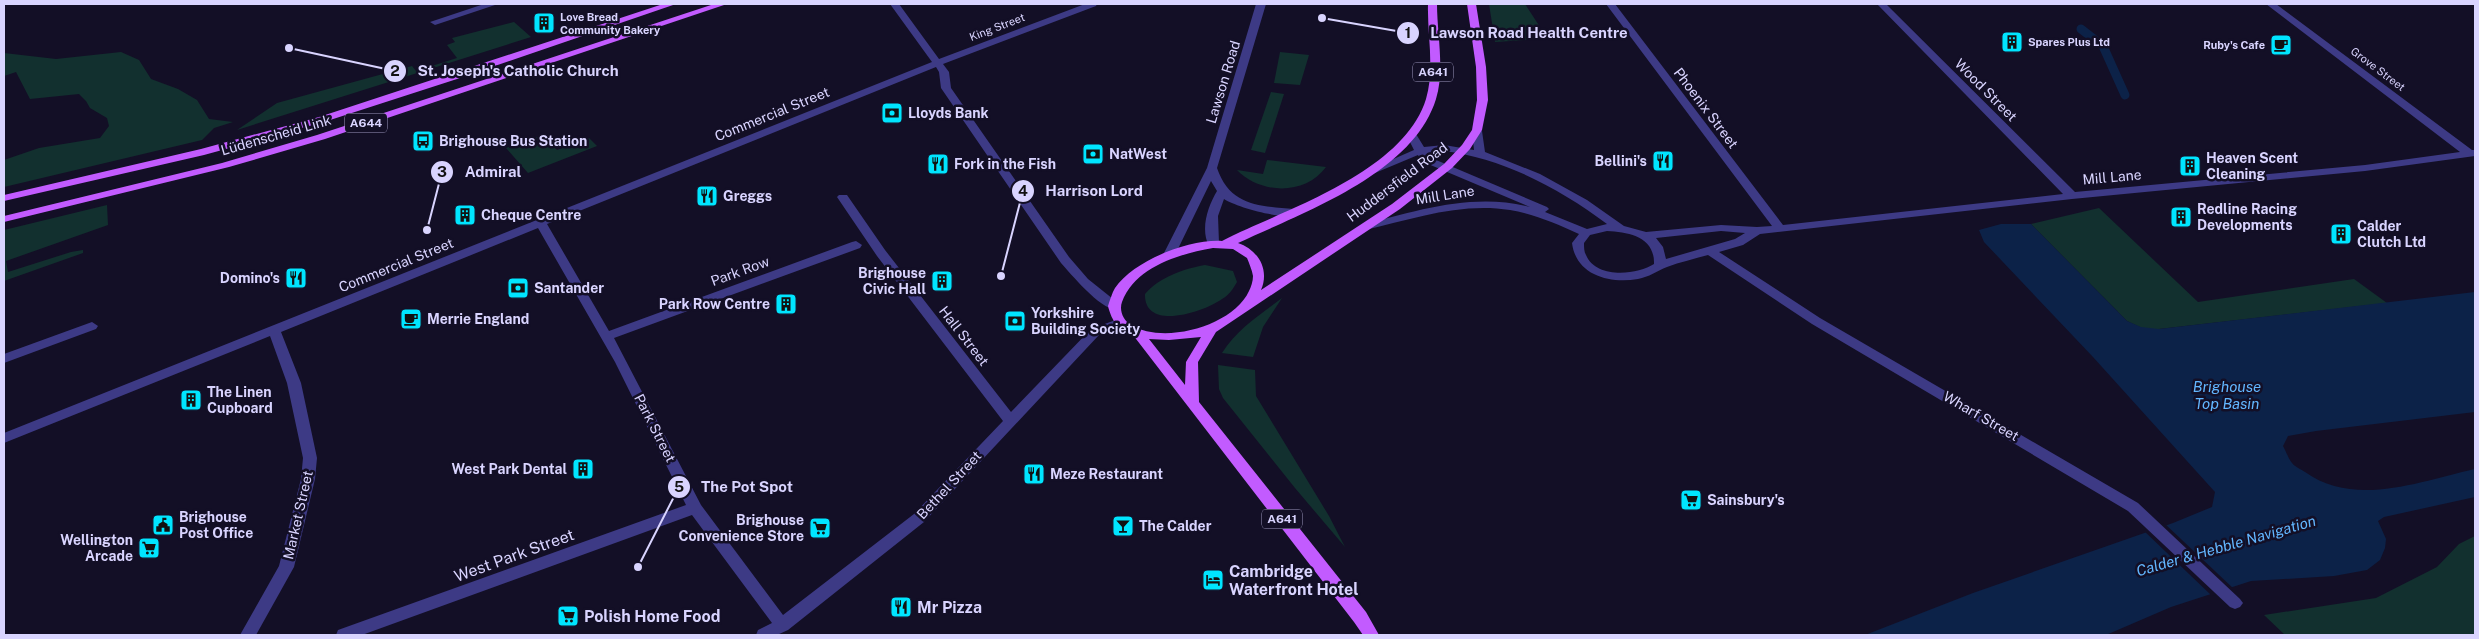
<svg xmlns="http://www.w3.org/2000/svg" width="2479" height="639" viewBox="0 0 2479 639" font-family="'Public Sans',sans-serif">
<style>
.green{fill:#12302f}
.water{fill:#0c2248}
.pier{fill:#130f26}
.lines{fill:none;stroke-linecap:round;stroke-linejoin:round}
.stream{stroke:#0c2248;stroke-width:9}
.minor{fill:#3d3a85;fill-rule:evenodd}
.major{fill:#c25bff;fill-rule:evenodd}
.labels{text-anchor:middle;stroke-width:5;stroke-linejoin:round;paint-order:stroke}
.far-poi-label{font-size:11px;font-weight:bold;fill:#d9d4ff;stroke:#130f26;text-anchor:start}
.far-street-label{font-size:11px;fill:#d9d4ff;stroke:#130f26}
.shield{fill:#130f26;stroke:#9e99be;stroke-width:1}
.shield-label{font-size:12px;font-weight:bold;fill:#d9d4ff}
.street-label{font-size:14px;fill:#d9d4ff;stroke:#130f26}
.poi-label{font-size:14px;font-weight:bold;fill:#d9d4ff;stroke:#130f26;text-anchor:start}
.water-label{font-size:15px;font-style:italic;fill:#62b6ff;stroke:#130f26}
.near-street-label{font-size:16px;fill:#d9d4ff;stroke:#130f26}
.near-poi-label{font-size:16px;font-weight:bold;fill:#d9d4ff;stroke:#130f26;text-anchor:start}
.leader{fill:none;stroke:#d9d4ff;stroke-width:2}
.callout-dot{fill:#d9d4ff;stroke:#130f26;stroke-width:2}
.mark-label{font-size:15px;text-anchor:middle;font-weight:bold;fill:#111}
.callout-label{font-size:15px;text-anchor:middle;font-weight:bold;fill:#d9d4ff;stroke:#130f26;stroke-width:5;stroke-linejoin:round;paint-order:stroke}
</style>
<rect width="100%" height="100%" fill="#130f26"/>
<!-- green -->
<g class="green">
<path d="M1489,4h36l15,23v2l-7,1 7,9 -45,3z"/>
<path d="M514,22l17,15 -294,93 40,-27 135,-37 4,5 41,-13 -10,-13 8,-3 -3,-4z"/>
<path d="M121,52l18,8 12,19 27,10 19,11 12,19 24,3 -19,6 -12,12 -198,47v-27l35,-12 61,-10 9,-12 -2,-8 -17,-10 -4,-7 -7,-7 -49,5 -14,-27 -12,4v-23l52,6z"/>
<path d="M1280,52l29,3 -9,30 -26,-2z"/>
<path d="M1271,92l13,2 -19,59 -14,-3z"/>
<path d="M543,135l14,15 32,-12 8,8 -69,27 -22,-25z"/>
<path d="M1267,160l59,7c-21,29 -66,27 -89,3l26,4z"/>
<path d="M107,205l1,20 -102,36 2,11 63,-20 12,-2v3l-79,28v-51z"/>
<path d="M2099,208l99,94 156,-23 33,24 -228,26h-15l-17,-8 -96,-97z"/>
<path d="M1205,265l28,6 4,11c-4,7 -8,13 -15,17 -18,13 -78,33 -77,-5 15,-17 38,-25 60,-29z"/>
<path d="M1282,298l-19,29 -10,30 -31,-4c15,-24 38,-38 60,-55z"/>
<path d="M1218,365l37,5 1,26 73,120 16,31 -50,-59 -72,-90 -4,-9z"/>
<path d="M2475,536v99h-190l-21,-20 112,-17 61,-31 22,-23z"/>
</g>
<!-- water -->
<path class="water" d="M2001,224h30l96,97 14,6 18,2 316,-37v120l-159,19 -28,5 -5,10c3,5 5,12 9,17 3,4 9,6 13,9 50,36 116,9 170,-3v28l-91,20 -6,4 8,18 -1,9 -5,12 -13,10 -33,6 -83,5 -80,26 -65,28h-241l108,-42 200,-70 39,-16 3,-15 -122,-135 -109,-115 -5,-12z"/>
<!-- pier -->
<path class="pier" d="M2164,523l70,66 -22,7 -69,-66z"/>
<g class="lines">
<!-- stream -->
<path class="stream" d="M2081,29l22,17 22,49"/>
<!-- minor -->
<g class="minor">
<path d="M484,4h14l-63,21 -5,-3z"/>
<path d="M890,4h9l40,55 146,-55h12l-1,2 -153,58 6,8 2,16 118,169 19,22 30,24 2,3 -2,3c-15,4 -47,-35 -57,-46l-120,-175 -2,-16 -3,-5 -389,157 62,107 243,-89 4,-1 6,4 -2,3 -246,90 87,167 82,110 131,-101 89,-93 -126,-165 -40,-59 2,-2h8l38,55 126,162 80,-83 30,-11 6,4 -2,3 -26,10 -175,187 -136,108 -11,5h-21l2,-5 14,-7 -80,-108 -330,120h-26l2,-5 348,-125 -71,-143 -77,-134 -257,104 20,51 16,75 -2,21 -21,88 -38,68h-16l39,-69 22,-87 2,-21 -16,-75 -17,-47 -266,107v-10l928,-371z"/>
<path d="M1256,4h10l-49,164c13,38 42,38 77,41l6,3c-11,11 -64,-5 -76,-13l-6,17 1,27 -2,3h-8c-9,-17 -1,-40 8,-55l-6,-10 -36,74 -6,4 -4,-1 -2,-3 44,-87z"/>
<path d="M1606,4h9l168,221 280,-31 -186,-190h9l189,188 290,-27 95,-13 -194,-148h10l196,146h3v6l-110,15 -293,28 -312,35 -17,11 -24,7 101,66 318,185 102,96 3,4 -3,4 -5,2 -5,-2 -102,-96 -316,-187 -104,-69c-14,4 -28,7 -41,12 -10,4 -18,10 -29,12 -29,5 -62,-4 -66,-36l7,-9c-22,-10 -45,-20 -69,-24 -49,-8 -98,9 -145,20l-4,-1 -2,-2 2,-2c55,-14 112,-33 169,-18l-109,-46 -3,-6 -43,18 -4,1 -5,-3 48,-21 -7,-14 1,-2h8l8,13 20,-2 30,5 -2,-19 5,-3 5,3 3,21 55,22 47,26 37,26 22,6 75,-7 36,2 15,-1zM1444,151c58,7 115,37 163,73l-20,5 -42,-17 4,-3 -2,-2 -118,-50 -2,-4zM1607,231c22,1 48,6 47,33 -17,11 -58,15 -68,-9 -2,-3 -2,-8 -2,-12l6,-8zM1721,231l24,2 -10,6 -69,20 -3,-12 -7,-9z"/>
<path d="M92,322l6,4 -2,3 -92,34v-9z"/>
</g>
<!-- major -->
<g class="major">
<path d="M663,4h13l-219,75 -130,42 -123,34 -200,46v-6l197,-46 118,-32z"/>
<path d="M714,4h13l-402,135 -96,28 -225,55v-6l218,-53 95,-28z"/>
<path d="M1428,4h9c0,30 8,66 -1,95 -23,75 -134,114 -198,144 20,7 32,26 23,47l131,-86 52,-40 18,-19 10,-15 5,-30 -1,-33 -9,-63h9l10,63 2,33 -6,30 -12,19 -18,19 -52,41 -184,123 -18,30 1,40 167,210 13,23h-16l-9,-13 -221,-287c-15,-6 -21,-13 -25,-29 2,-6 4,-13 7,-18 19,-28 75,-49 107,-47 16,-9 35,-16 52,-24 52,-23 134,-59 152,-118 9,-30 1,-65 2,-95zM1213,248l20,1 14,9c2,5 5,12 6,18 0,5 -2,11 -4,15 -16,35 -85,54 -118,34 -8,-5 -12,-15 -9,-23 13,-35 57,-48 91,-54zM1201,337l-15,25 -1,23 -36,-46 20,1z"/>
</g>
</g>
<!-- icons -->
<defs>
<g id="building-square" transform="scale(1.125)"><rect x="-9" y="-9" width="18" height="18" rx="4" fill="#00e5ff" stroke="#130f26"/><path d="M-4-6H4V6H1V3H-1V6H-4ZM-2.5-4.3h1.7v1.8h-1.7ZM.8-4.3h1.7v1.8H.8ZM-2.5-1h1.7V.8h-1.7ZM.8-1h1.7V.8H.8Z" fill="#111"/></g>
<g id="cafe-square" transform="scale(1.125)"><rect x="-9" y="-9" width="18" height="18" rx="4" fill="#00e5ff" stroke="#130f26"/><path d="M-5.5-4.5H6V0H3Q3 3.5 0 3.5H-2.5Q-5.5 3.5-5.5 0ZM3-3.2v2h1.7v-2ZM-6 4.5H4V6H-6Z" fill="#111"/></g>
<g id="bank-square" transform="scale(1.125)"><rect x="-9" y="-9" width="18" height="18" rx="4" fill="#00e5ff" stroke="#130f26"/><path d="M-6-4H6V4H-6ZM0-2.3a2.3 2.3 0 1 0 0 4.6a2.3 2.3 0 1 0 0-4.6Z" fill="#111"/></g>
<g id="bus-square" transform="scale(1.125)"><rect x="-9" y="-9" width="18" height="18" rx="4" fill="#00e5ff" stroke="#130f26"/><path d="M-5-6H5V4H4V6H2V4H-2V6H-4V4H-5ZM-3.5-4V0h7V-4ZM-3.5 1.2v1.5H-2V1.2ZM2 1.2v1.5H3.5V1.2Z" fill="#111"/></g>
<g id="restaurant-square" transform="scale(1.125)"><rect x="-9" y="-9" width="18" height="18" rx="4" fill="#00e5ff" stroke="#130f26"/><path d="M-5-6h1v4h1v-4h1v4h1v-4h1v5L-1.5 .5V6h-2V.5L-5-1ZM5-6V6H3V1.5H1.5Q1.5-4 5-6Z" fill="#111"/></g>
<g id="supermarket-square" transform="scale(1.125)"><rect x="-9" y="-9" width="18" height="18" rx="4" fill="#00e5ff" stroke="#130f26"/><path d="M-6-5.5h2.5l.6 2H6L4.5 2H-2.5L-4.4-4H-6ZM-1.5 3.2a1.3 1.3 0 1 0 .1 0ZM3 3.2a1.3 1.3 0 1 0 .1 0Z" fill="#111"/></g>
<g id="civic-square" transform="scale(1.125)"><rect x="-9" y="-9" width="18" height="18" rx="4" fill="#00e5ff" stroke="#130f26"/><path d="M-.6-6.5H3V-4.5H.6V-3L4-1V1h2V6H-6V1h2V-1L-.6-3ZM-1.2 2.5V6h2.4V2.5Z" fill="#111"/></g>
<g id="bar-square" transform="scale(1.125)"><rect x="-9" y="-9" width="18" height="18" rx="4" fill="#00e5ff" stroke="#130f26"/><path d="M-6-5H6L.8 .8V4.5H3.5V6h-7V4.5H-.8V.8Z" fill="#111"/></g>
<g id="hotel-square" transform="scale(1.125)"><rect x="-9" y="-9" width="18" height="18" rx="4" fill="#00e5ff" stroke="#130f26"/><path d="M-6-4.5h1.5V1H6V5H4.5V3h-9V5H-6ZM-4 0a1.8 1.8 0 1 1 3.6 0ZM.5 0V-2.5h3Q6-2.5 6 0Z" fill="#111"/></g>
</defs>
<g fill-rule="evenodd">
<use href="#building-square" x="544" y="23"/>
<use href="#building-square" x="2012" y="42"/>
<use href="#cafe-square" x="2281" y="45"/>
<use href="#bank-square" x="892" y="113"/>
<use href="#bus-square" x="423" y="141"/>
<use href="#bank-square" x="1093" y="154"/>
<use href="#restaurant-square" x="1663" y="161"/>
<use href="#restaurant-square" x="938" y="164"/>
<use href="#building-square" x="2190" y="166"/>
<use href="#restaurant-square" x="707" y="196"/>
<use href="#building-square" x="465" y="215"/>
<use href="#building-square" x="2181" y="217"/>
<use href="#building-square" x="2341" y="234"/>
<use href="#restaurant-square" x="296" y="278"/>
<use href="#building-square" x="942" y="281"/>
<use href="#bank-square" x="518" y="288"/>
<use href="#building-square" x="786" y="304"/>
<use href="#cafe-square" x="411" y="319"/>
<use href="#bank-square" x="1015" y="321"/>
<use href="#building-square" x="191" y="400"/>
<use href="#building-square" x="583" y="469"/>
<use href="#restaurant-square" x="1034" y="474"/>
<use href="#supermarket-square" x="1691" y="500"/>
<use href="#civic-square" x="163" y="525"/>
<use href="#bar-square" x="1123" y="526"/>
<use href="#supermarket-square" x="820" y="528"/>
<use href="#supermarket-square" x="149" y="548"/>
<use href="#hotel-square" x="1213" y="580"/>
<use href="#restaurant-square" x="901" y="607"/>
<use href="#supermarket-square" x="568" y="616"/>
</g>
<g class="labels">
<!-- far-poi labels -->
<g class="far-poi-label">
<text x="560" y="21">Love Bread<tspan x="560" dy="13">Community Bakery</tspan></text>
<text x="2028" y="46">Spares Plus Ltd</text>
<text x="2265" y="49" text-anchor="end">Ruby's Cafe</text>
</g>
<!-- far-street labels -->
<g class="far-street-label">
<text transform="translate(997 27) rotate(-21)" y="4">King Street</text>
<text transform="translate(2378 69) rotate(37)" y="4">Grove Street</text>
</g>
<!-- shield labels -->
<g class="shield">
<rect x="1413" y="62.5" width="40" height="19" rx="4"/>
<rect x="345" y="113.5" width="42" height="19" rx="4"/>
<rect x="1262" y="509.5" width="40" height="19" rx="4"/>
</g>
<g class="shield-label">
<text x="1433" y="76">A641</text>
<text x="366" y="127">A644</text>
<text x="1282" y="523">A641</text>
</g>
<!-- street labels -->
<g class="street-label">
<text transform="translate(1223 82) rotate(-73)" y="5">Lawson Road</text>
<text transform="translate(1986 90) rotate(45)" y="5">Wood Street</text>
<text transform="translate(1706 108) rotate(53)" y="5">Phoenix Street</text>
<text transform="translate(772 114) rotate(-22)" y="5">Commercial Street</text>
<text transform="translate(276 135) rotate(-16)" y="5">Lüdenscheid Link</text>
<text transform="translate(2112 177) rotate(-5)" y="5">Mill Lane</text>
<text transform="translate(1397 182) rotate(-37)" y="5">Huddersfield Road</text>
<text transform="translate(1445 195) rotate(-9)" y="5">Mill Lane</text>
<text transform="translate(396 265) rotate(-22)" y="5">Commercial Street</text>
<text transform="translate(740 271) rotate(-20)" y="5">Park Row</text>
<text transform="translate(964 336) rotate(52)" y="5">Hall Street</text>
<text transform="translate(1981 416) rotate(30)" y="5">Wharf Street</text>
<text transform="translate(655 428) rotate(63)" y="5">Park Street</text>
<text transform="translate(949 485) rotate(-47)" y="5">Bethel Street</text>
<text transform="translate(298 515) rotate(-77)" y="5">Market Street</text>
</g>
<!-- poi labels -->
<g class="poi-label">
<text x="908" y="118">Lloyds Bank</text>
<text x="439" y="146">Brighouse Bus Station</text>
<text x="1109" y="159">NatWest</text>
<text x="2206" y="163">Heaven Scent<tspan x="2206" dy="16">Cleaning</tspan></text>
<text x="1647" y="166" text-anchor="end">Bellini's</text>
<text x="954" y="169">Fork in the Fish</text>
<text x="723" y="201">Greggs</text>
<text x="2197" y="214">Redline Racing<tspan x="2197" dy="16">Developments</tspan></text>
<text x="481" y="220">Cheque Centre</text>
<text x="2357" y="231">Calder<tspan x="2357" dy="16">Clutch Ltd</tspan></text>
<text x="926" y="278" text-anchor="end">Brighouse<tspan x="926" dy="16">Civic Hall</tspan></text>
<text x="280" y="283" text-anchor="end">Domino's</text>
<text x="534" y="293">Santander</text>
<text x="770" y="309" text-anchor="end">Park Row Centre</text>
<text x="1031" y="318">Yorkshire<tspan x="1031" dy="16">Building Society</tspan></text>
<text x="427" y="324">Merrie England</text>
<text x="207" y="397">The Linen<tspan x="207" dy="16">Cupboard</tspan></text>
<text x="567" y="474" text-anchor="end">West Park Dental</text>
<text x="1050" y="479">Meze Restaurant</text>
<text x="1707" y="505">Sainsbury's</text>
<text x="179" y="522">Brighouse<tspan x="179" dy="16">Post Office</tspan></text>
<text x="804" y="525" text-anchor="end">Brighouse<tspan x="804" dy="16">Convenience Store</tspan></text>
<text x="1139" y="531">The Calder</text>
<text x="133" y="545" text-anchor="end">Wellington<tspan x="133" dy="16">Arcade</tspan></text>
</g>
<!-- water labels -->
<g class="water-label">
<text x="2227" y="392">Brighouse<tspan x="2227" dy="17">Top Basin</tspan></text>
<text transform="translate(2226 546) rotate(-16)" y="5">Calder &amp; Hebble Navigation</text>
</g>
<!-- near-street labels -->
<g class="near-street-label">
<text transform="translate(514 555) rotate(-20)" y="6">West Park Street</text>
</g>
<!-- near-poi labels -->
<g class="near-poi-label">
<text x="1229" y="577">Cambridge<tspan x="1229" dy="18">Waterfront Hotel</tspan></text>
<text x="917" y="613">Mr Pizza</text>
<text x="584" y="622">Polish Home Food</text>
</g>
</g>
<!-- callouts -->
<path class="leader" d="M1322 18L1408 33M289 48L395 71M427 230L442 172M1001 276L1023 191M638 567L679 487"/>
<g class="callout-dot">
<circle cx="1322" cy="18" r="5"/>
<circle cx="289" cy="48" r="5"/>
<circle cx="427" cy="230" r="5"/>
<circle cx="1001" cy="276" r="5"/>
<circle cx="638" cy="567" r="5"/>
<circle cx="1408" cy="33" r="12"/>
<circle cx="395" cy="71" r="12"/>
<circle cx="442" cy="172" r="12"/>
<circle cx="1023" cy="191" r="12"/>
<circle cx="679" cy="487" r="12"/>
</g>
<g class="mark-label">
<text x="1408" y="38">1</text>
<text x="395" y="76">2</text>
<text x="442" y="177">3</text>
<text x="1023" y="196">4</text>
<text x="679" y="492">5</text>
</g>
<g class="callout-label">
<text x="1529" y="38">Lawson Road Health Centre</text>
<text x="518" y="76">St. Joseph's Catholic Church</text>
<text x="493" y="177">Admiral</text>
<text x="1094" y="196">Harrison Lord</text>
<text x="747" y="492">The Pot Spot</text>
</g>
<!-- border -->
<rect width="2479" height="639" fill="none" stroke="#d9d4ff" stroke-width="10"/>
</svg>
